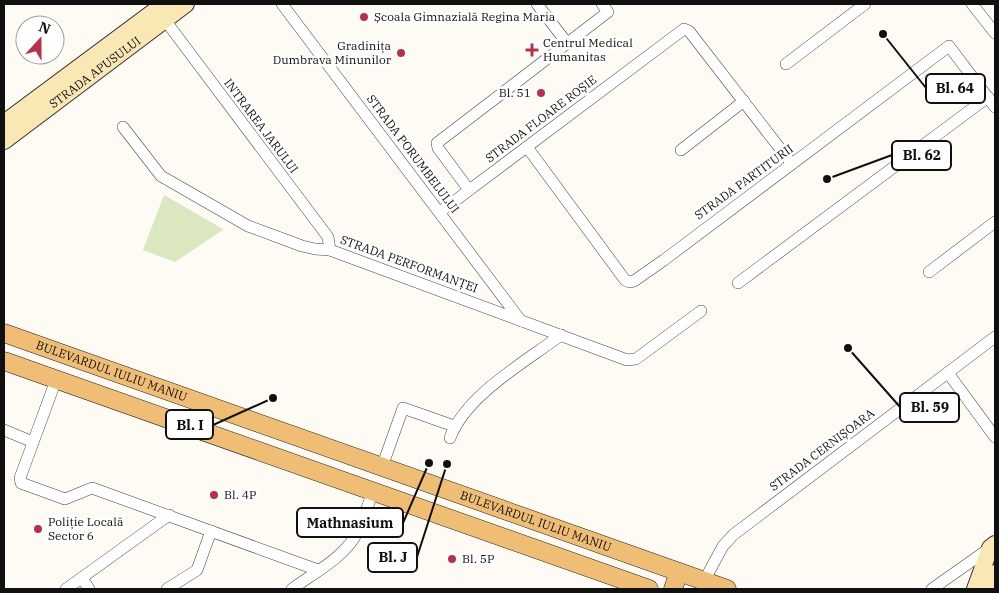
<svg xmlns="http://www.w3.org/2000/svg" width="999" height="593" viewBox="0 0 999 593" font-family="'IBM Plex Serif',serif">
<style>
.green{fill:#dae7bf}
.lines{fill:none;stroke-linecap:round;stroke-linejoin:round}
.street-casing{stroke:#434343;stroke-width:12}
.secondary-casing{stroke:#323232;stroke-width:18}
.primary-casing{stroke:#212121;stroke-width:19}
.street{stroke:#fff;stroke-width:11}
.secondary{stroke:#f9e7b4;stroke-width:16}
.primary{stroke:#efbe74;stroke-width:18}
.poi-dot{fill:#b7314c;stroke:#fff;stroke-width:2}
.labels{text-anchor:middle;stroke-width:5;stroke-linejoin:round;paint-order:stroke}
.poi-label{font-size:12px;fill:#101010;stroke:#fff;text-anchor:start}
.street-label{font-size:12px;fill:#101010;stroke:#fff}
.leader{fill:none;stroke:#101010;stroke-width:2}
.callout-dot{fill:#101010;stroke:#fff;stroke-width:2}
.callout{fill:#fff;stroke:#101010;stroke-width:2}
.callout-label{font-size:14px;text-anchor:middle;font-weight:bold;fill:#101010}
</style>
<rect width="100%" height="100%" fill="#fefbf4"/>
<!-- green -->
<path class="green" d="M164,195l57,33 3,1 -49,33 -32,-12z"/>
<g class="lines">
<!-- street casing -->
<g class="street-casing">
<g id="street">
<path d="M282,4l239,317"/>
<path d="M537,4l30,39"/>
<path d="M972,4l23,29"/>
<path d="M165,20l163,217 2,13"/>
<path d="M786,64l79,-60"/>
<path d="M123,127l38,49 87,50 54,20 13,3 15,1 297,110 9,-1 65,-48"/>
<path d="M527,147l98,133 4,2 5,-1 30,-21 285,-214 46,61"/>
<path d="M681,150l63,-49"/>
<path d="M469,190l-31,-42 -1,-5 171,-131 -6,-8"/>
<path d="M440,212l244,-183 5,2 103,133"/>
<path d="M929,272l66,-50"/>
<path d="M738,283l250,-186"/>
<path d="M948,373l47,64"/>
<path d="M56,380l-36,98 1,5 44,16 27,-11 226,82"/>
<path d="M4,430l29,12"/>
<path d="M450,438c16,-43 75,-76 111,-103"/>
<path d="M382,467l21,-59 51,18"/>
<path d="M82,578l7,11"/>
<path d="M704,581l19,-35 10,-11 262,-198"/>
<path d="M66,589l103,-74"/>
<path d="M167,589l30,-19 14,-39"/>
<path d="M292,589c20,-15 48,-29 62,-51 9,-14 13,-31 19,-47"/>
<path d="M932,589l58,-41"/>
</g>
</g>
<!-- secondary casing -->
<g class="secondary-casing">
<g id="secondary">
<path d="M4,123l160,-119"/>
<path id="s1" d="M4,141l182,-137"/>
<path d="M975,589l15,-41 5,-4"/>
<path d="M989,589l6,-16"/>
</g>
</g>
<!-- primary casing -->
<g class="primary-casing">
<g id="primary">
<path id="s2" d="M4,333l723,256"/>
<path d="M4,361l645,228"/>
<path d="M673,589l6,-17"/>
</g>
</g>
<!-- street -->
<use href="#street" class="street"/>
<!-- secondary -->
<use href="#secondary" class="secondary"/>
<!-- primary -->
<use href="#primary" class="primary"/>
</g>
<!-- markers -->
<g class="poi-dot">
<circle cx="364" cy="17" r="5"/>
<path d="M529.5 42.5h5v5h5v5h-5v5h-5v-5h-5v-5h5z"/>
<circle cx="401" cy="53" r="5"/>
<circle cx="541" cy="93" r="5"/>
<circle cx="214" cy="495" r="5"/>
<circle cx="38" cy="529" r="5"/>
<circle cx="452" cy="559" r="5"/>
</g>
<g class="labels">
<!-- poi labels -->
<g class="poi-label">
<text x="374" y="21">Școala Gimnazială Regina Maria</text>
<text x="543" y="47">Centrul Medical<tspan x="543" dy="14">Humanitas</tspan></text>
<text x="391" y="50" text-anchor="end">Gradinița<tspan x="391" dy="14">Dumbrava Minunilor</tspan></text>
<text x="531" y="97" text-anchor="end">Bl. 51</text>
<text x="224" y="499">Bl. 4P</text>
<text x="48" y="526">Poliție Locală<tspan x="48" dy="14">Sector 6</tspan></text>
<text x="462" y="563">Bl. 5P</text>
</g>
<!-- street labels -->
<g class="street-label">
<text dy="4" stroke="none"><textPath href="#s1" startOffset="114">STRADA APUSULUI</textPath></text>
<text transform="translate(541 119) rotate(-37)" y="4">STRADA FLOARE ROȘIE</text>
<text transform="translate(261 126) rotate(53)" y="4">INTRAREA JARULUI</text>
<text transform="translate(413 154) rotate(53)" y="4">STRADA PORUMBELULUI</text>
<text transform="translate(744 182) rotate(-36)" y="4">STRADA PARTITURII</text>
<text transform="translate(409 264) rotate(20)" y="4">STRADA PERFORMANȚEI</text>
<text dy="4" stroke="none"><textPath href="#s2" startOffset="114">BULEVARDUL IULIU MANIU</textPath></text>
<text transform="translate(822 450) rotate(-37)" y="4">STRADA CERNIȘOARA</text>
<text dy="4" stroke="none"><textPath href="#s2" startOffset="564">BULEVARDUL IULIU MANIU</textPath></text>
</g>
</g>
<!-- callouts -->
<path class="leader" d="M883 34L926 88M827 179L892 155M848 348L900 407M273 398L213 425M429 463L403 523M447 464L417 557"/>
<g class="callout-dot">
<circle cx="883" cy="34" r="5"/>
<circle cx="827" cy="179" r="5"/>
<circle cx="848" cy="348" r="5"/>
<circle cx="273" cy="398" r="5"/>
<circle cx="429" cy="463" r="5"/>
<circle cx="447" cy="464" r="5"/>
</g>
<g class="callout">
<rect x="926" y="74" width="59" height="29" rx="5"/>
<rect x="892" y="141" width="59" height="29" rx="5"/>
<rect x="900" y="393" width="59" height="29" rx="5"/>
<rect x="166" y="410" width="47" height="29" rx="5"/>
<rect x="297" y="508" width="106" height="29" rx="5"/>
<rect x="368" y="543" width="49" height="29" rx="5"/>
</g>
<g class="callout-label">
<text x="955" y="93">Bl. 64</text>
<text x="922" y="160">Bl. 62</text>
<text x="930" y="412">Bl. 59</text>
<text x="190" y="430">Bl. I</text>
<text x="350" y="528">Mathnasium</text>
<text x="393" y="562">Bl. J</text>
</g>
<!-- border -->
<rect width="999" height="593" fill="none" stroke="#101010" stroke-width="10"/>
<!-- north arrow -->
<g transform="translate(40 40) rotate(21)"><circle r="24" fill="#ffffff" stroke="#9f9f9f"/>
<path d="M0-4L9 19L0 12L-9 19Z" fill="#b7314c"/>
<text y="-8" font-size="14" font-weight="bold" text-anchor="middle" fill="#101010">N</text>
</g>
</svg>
